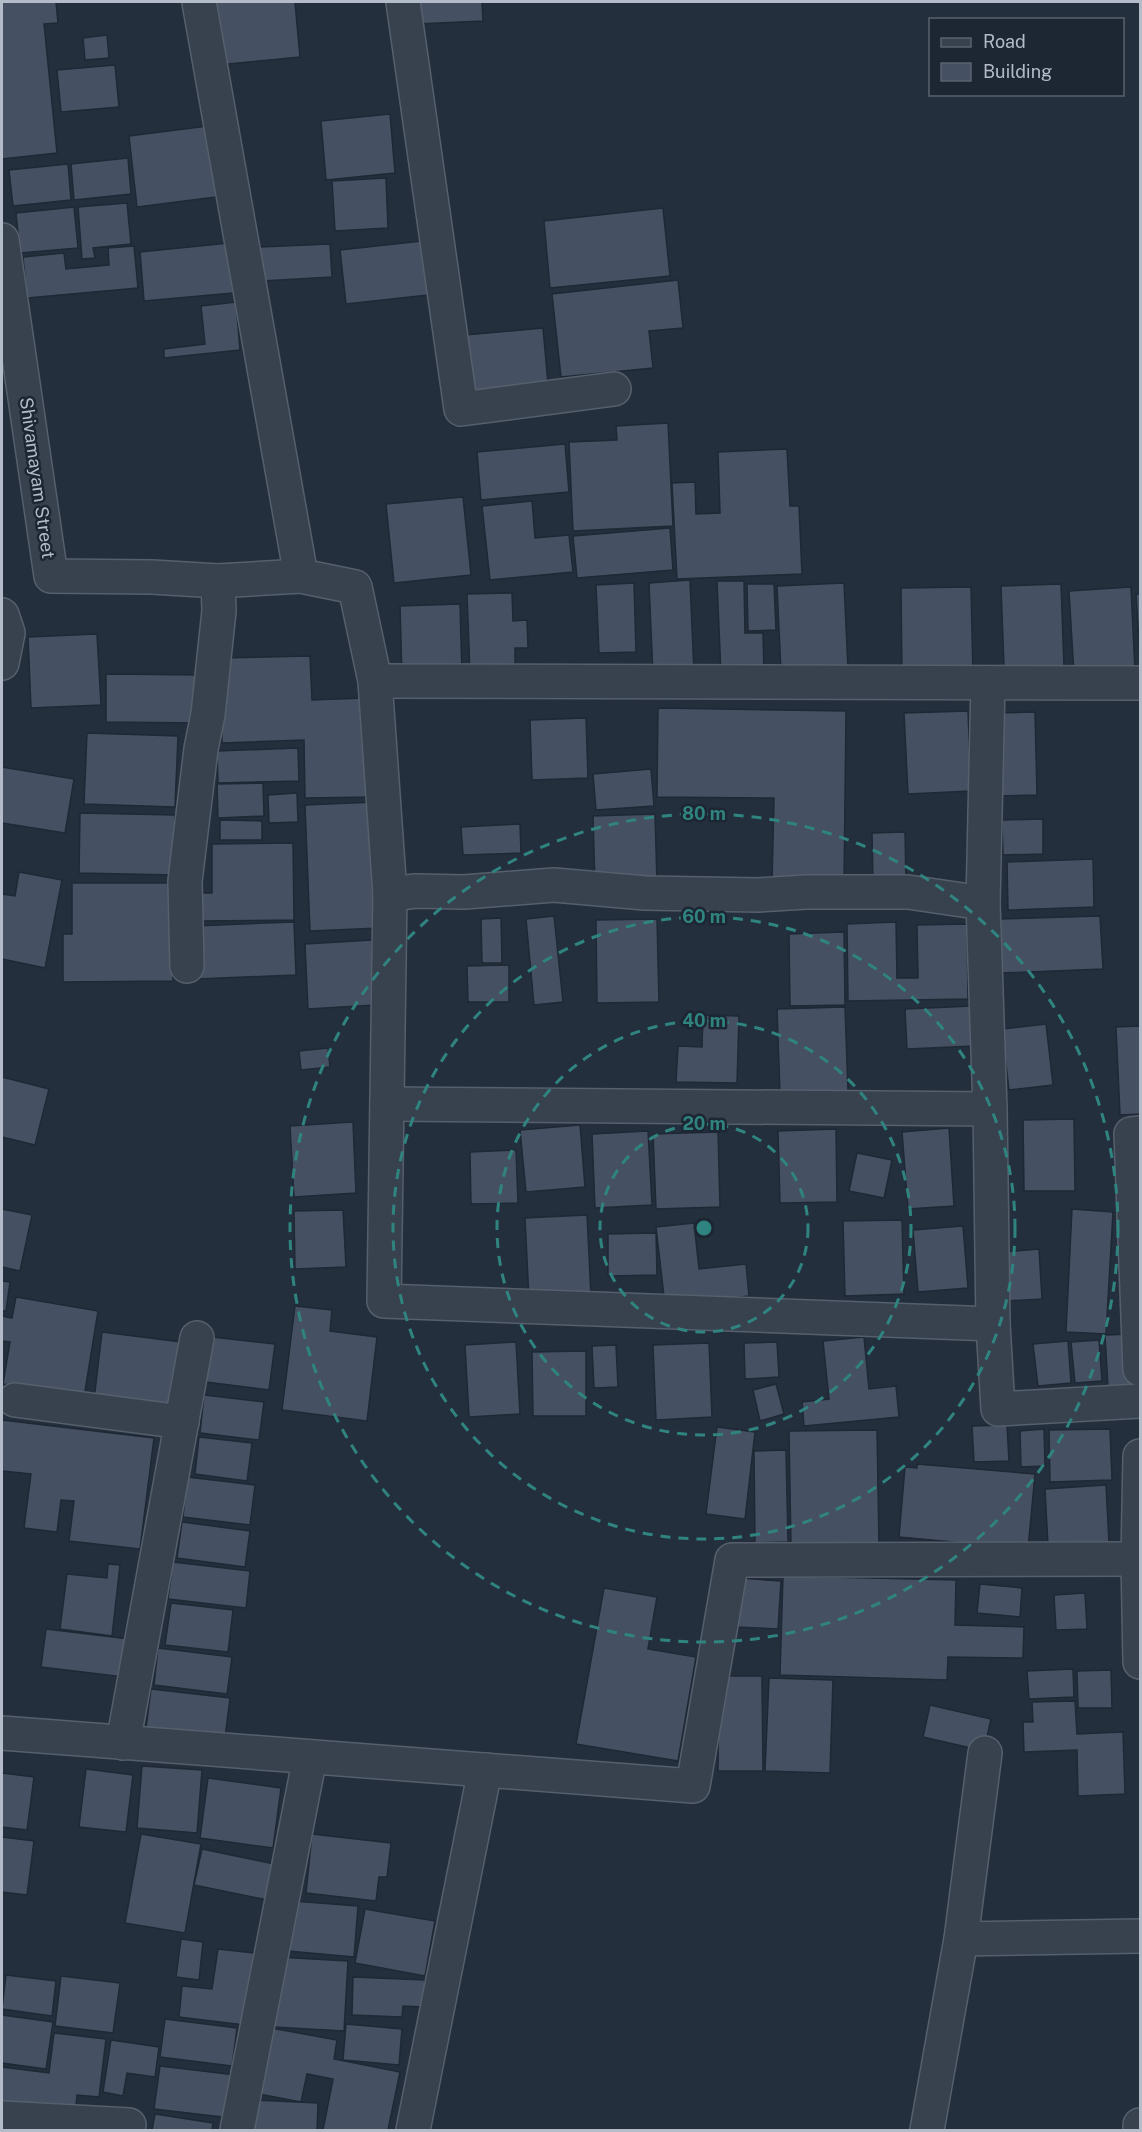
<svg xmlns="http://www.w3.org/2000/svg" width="1142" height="2132" viewBox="0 0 1142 2132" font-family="'Public Sans',sans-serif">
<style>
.building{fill:#455162;stroke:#1f2835;stroke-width:1.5}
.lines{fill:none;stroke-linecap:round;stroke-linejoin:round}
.minor-casing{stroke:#565f6c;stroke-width:36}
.minor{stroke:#38414e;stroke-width:33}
.ring{fill:none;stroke:#308480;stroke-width:3;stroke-dasharray:10 8}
.labels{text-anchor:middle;stroke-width:5;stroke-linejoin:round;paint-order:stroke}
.street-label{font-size:18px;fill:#b4bcc9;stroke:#1d2633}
.centre{fill:#308480;stroke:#1d2633;stroke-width:3}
.ring-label{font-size:18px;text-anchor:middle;font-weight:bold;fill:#308480;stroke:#1d2633;stroke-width:5;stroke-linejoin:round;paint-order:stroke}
</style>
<rect width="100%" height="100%" fill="#242f3e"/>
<!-- building -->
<g class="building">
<path d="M2,2h54l2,21 -14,1 13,129 -55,6z"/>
<path d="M212,2h83l5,55 -82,8z"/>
<path d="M415,2h67l1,19 -67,3z"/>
<path d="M107,35l2,23 -24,2 -2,-22z"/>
<path d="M115,65l4,42 -58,5 -4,-42z"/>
<path d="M390,114l5,59 -69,7 -5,-59z"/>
<path d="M208,126l8,71 -79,10 -8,-71z"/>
<path d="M128,158l3,36 -57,6 -3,-36z"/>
<path d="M68,164l3,36 -58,6 -4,-36z"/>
<path d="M386,178l2,50 -53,3 -3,-50z"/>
<path d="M127,203l4,41 -38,4 2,10 -13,1 -4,-52z"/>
<path d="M74,207l4,41 -58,5 -4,-40z"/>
<path d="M663,208l7,68 -120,12 -6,-67z"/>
<path d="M422,241l6,54 -82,9 -6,-54z"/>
<path d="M229,243l4,50 -89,8 -4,-49z"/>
<path d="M330,244l2,33 -70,4 -2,-34z"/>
<path d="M134,246l4,42 -111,10 -4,-41 41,-4 2,16 43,-4 -1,-17z"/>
<path d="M678,280l5,48 -34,3 4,37 -92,9 -9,-83z"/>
<path d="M236,302l4,48 -76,8v-9l41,-5 -4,-38z"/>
<path d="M543,328l5,56 -77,8 -6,-57z"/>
<path d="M668,423l5,103 -100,5 -4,-89 48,-2 -1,-14z"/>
<path d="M565,444l4,48 -88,8 -4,-48z"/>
<path d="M787,449l3,57h9l3,68 -125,5 -5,-96 23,-1 1,32 24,-1 -2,-61z"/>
<path d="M463,497l8,78 -77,8 -8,-79z"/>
<path d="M532,501l3,37 34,-3 4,37 -83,8 -8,-74z"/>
<path d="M670,528l3,42 -96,8 -4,-42z"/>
<path d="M690,580l4,93 -41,2 -4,-92z"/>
<path d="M717,581h27l1,52h18l1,40 -43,2z"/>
<path d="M634,583l2,69 -37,1 -3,-68z"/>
<path d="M844,583l4,86 -67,3 -4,-86z"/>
<path d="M747,584h27l2,46 -28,1z"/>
<path d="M1061,584l3,82 -60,1 -3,-81z"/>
<path d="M971,587l2,88 -71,1 -1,-88z"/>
<path d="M1131,587l4,84 -61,4 -5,-84z"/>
<path d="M512,593l1,28 14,-1 1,28h-13v25l-45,1 -3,-80z"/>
<path d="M1136,594h4v66z"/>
<path d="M460,604l2,70 -60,2 -2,-70z"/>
<path d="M97,634l4,71 -70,3 -3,-71z"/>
<path d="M310,656l2,44 54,-2 2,99 -63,1 -1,-58 -82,3 -2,-85z"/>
<path d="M106,674l95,1 -2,48 -93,-1z"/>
<path d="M658,708l188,3 -2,174 -72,-1 2,-86 -117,-1z"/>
<path d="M968,711l3,80 -63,3 -4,-81z"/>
<path d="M1035,712l2,83 -37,1 -2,-83z"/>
<path d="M586,718l2,60 -56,2 -2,-60z"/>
<path d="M87,733l91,3 -3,71 -91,-3z"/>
<path d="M298,748l1,33 -81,2 -1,-32z"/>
<path d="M2,767l72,12 -9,54 -63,-10z"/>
<path d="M651,769l3,37 -58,4 -3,-36z"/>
<path d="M263,783l1,33 -46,2 -1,-34z"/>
<path d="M297,793l1,29 -29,1 -1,-28z"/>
<path d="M376,802l4,126 -70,3 -5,-126z"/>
<path d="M80,813l95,2 -1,60 -95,-2z"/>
<path d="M655,814l2,69 -62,1 -2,-68z"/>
<path d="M1043,819v35l-40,1 -1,-35z"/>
<path d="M220,820l42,1v19h-42z"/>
<path d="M520,824l1,29 -58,2 -2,-28z"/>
<path d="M905,832l1,50 -33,1 -1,-50z"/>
<path d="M293,843l1,77 -99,1v-28h17v-49z"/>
<path d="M1093,859l1,48 -86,3 -1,-48z"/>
<path d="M19,872l43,8 -17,88 -43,-9v-65l13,2z"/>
<path d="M72,883h97l1,71h2l1,27 -110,1v-48h9z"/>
<path d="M554,916l9,86 -29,3 -8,-86z"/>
<path d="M1100,916l3,53 -103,4 -2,-54z"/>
<path d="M501,918l1,45h-20l-1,-44z"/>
<path d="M657,919l2,83 -62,1 -1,-83z"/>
<path d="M294,922l2,53 -99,4 -3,-53z"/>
<path d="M896,922l1,56h21l-1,-53 50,-1 1,75 -120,2 -1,-77z"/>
<path d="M844,932l1,73 -55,1 -1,-72z"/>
<path d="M372,940l3,65 -67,4 -3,-65z"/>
<path d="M509,965v37h-41l-1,-36z"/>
<path d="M972,1006l2,40 -67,3 -2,-40z"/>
<path d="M845,1007l3,84 -68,3 -3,-85z"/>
<path d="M703,1015l36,1 -2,67 -61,-1 2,-36 24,1z"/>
<path d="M1046,1024l7,61 -44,5 -7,-61z"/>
<path d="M1140,1026v88l-20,1 -4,-88z"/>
<path d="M328,1048l2,19 -29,3 -2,-19z"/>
<path d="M2,1077l47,12 -14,56 -33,-8z"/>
<path d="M1074,1119l1,72h-51l-1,-71z"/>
<path d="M353,1122l3,71 -62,4 -4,-71z"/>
<path d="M580,1125l5,62 -59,5 -6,-62z"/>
<path d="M949,1128l5,78 -46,3 -6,-77z"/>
<path d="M836,1129l1,73 -57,1 -2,-72z"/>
<path d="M648,1131l4,74 -57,3 -3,-74z"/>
<path d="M718,1132l2,75 -64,2 -3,-75z"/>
<path d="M516,1150l2,53 -47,1 -1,-52z"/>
<path d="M857,1153l35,7 -8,38 -35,-7z"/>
<path d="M2,1209l30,6 -12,56 -18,-4z"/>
<path d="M1072,1209l41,3 -7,122 -40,-2z"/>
<path d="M343,1210l3,57 -51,2 -1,-58z"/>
<path d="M587,1215l4,81 -62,4 -4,-82z"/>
<path d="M902,1220l2,74 -59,2 -2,-75z"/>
<path d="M694,1223l5,46 47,-5 3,32 -84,9 -9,-78z"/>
<path d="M963,1226l5,62 -50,4 -5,-62z"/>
<path d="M656,1233l1,42 -49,1v-42z"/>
<path d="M1039,1249l3,50 -37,2 -2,-49z"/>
<path d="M2,1281l8,1 -4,29h-4z"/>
<path d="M16,1297l82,14 -14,86 -81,-13 7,-42 -8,-1v-25l10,2z"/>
<path d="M295,1306l37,4 -2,21 47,6 -10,84 -85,-11z"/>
<path d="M102,1332l79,10 -8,68 -79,-10z"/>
<path d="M1134,1334l2,52 -28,2 -3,-53z"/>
<path d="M212,1337l63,7 -6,46 -63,-8z"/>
<path d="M864,1337l5,52 27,-3 3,31 -95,9 -2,-24 27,-3 -6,-58z"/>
<path d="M1099,1340l3,41 -27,2 -4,-41z"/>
<path d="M1068,1341l3,42 -33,3 -5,-42z"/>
<path d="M516,1342l4,72 -51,3 -4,-72z"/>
<path d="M777,1342l2,35 -34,2 -1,-36z"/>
<path d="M709,1343l3,74 -56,3 -3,-75z"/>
<path d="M616,1345l2,42 -24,1 -2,-42z"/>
<path d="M586,1351v65h-53l-1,-64z"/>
<path d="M776,1384l8,30 -24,7 -7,-31z"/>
<path d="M204,1395l60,7 -5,38 -59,-7z"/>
<path d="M2,1420l152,18 -14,111 -71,-8 5,-40 -13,-1 -4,32 -33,-4 7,-54 -29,-3z"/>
<path d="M1007,1425l2,36 -35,1 -2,-36z"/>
<path d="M717,1427l38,5 -10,87 -39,-5z"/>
<path d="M1044,1429l1,37 -24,1 -1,-36z"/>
<path d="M1110,1429l2,51 -62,2 -1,-52z"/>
<path d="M877,1430l2,114 -88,2 -2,-115z"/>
<path d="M199,1437l53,6 -5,38 -52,-7z"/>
<path d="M786,1450l2,92 -33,1 -1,-92z"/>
<path d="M917,1464l118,10 -7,75 -129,-12 6,-70 12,1z"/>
<path d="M187,1477l68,8 -5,40 -67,-8z"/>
<path d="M1106,1485l3,58 -61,3 -3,-57z"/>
<path d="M182,1522l68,9 -5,36 -68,-9z"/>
<path d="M173,1562l77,9 -4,37 -78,-9z"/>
<path d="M108,1564l12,1 -8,71 -52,-7 7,-55 40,4z"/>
<path d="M783,1576l173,4 -1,45 69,2 -1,31 -75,-1 -1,23 -167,-5z"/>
<path d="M739,1578l42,3 -3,48 -42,-2z"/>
<path d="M980,1584l42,4 -2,29 -43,-4z"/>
<path d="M604,1588l53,9 -9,52 48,8 -18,104 -102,-17z"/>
<path d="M1085,1593l2,36 -31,1 -2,-35z"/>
<path d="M171,1603l62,7 -5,42 -63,-7z"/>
<path d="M46,1629l83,10 -5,38 -83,-10z"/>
<path d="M158,1648l74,9 -5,37 -73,-9z"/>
<path d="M1073,1669l1,28 -45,2 -2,-28z"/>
<path d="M1111,1670l1,38h-34l-1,-37z"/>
<path d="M719,1676h43l1,95h-45z"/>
<path d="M769,1678l64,2 -3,93 -65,-2z"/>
<path d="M151,1689l79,9 -6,48 -79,-10z"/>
<path d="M1075,1701l2,33 46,-2 2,62 -47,2 -1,-46 -53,2 -1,-30h10l-1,-20z"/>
<path d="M930,1705l61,14 -7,32 -61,-14z"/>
<path d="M142,1766l60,4 -5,63 -60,-5z"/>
<path d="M86,1769l47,6 -7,57 -47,-5z"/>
<path d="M2,1773l32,4 -7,53 -25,-3z"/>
<path d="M208,1778l73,10 -8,60 -73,-10z"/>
<path d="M141,1834l60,10 -16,89 -60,-10z"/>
<path d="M312,1834l79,9 -4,34h-8l-3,24 -70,-8z"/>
<path d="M2,1837l32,4 -7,54 -25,-3z"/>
<path d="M202,1849l77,16 -7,36 -78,-16z"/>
<path d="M293,1901l65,5 -4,51 -66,-6z"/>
<path d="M365,1909l70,12 -10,55 -70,-13z"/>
<path d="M181,1939l22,3 -4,38 -23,-3z"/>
<path d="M218,1949l36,4 -9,72 -66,-8 3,-31 30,3z"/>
<path d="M277,1957l71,4 -4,70 -71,-4z"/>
<path d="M6,1975l50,6 -4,35 -50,-7z"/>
<path d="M61,1976l59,7 -7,50 -58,-7z"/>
<path d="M353,1977l72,3 -1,27 -21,-1 -1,11 -50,-2z"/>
<path d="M2,2015l51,7 -7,47 -44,-6z"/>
<path d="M165,2019l72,9 -5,38 -72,-9z"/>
<path d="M346,2024l56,5 -3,36 -56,-5z"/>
<path d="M271,2028l66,12 -3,19 66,13 -12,58h-65l10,-51 -26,-5 -6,28 -42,-8z"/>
<path d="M54,2033l52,6 -7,58 -22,-2 -2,22 -73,-8v-42l47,6z"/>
<path d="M111,2040l48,7 -4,30 -28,-4 -4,23 -20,-4z"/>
<path d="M160,2066l76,9 -5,43 -77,-9z"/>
<path d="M253,2100l65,3 -1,27h-65z"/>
<path d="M155,2114l58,9 -1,7h-60z"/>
</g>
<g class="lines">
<!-- minor casing -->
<g class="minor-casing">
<g id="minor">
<path d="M199,2l102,574 54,11 20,94 15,213 -6,407 609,23"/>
<path d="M403,2l58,407 153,-20"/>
<path d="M2,240l49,336 101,1 66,4 83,-5"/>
<path d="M2,615l6,18 -6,30"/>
<path d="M375,681l765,2"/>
<path d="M988,683l-5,220 7,206 3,215 5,85 142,-8"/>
<path d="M390,894l26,-3 48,1 90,-7 91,8 113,2 48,-3h102l75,11"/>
<path d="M187,966l-2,-85 16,-132 7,-35 11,-103 -1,-30"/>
<path d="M387,1104l603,5"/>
<path d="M1140,1133l-9,1 9,235"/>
<path d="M15,1400l167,22"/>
<path d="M1140,1456l-2,103 2,103"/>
<path d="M2,1733l691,53 39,-226 408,-1"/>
<path d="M123,1743l74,-405"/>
<path d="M961,1939l179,-3"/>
<path d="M2,2118l127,7"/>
<path d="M237,2130l73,-373"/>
<path d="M413,2130l72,-360"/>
<path d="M927,2130l34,-191 24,-186"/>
<path d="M1140,2130v-5"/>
</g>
</g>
<!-- minor -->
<use href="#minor" class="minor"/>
</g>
<!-- distance rings -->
<g class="ring">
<circle cx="704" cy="1228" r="104"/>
<circle cx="704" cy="1228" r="207"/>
<circle cx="704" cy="1228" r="311"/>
<circle cx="704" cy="1228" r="414"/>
</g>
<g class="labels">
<!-- street labels -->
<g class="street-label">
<text transform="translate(37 478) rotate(82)" y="6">Shivamayam Street</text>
</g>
</g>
<circle cx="704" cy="1228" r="9" class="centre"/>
<g class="ring-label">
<text x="704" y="820">80 m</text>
<text x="704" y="923">60 m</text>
<text x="704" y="1027">40 m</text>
<text x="704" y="1130">20 m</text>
</g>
<!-- border -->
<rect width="1142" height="2132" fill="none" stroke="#b4bcc9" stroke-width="6"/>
<!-- legend -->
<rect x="929" y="18" width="195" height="78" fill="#1d2633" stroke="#59626f" stroke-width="1.5"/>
<rect x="941" y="38" width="30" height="9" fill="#38414e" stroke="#59626f" stroke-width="1.5"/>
<text x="983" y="48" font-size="18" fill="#b4bcc9">Road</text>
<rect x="941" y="63" width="30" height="18" fill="#455162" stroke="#59626f" stroke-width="1.5"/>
<text x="983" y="78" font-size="18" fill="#b4bcc9">Building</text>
</svg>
